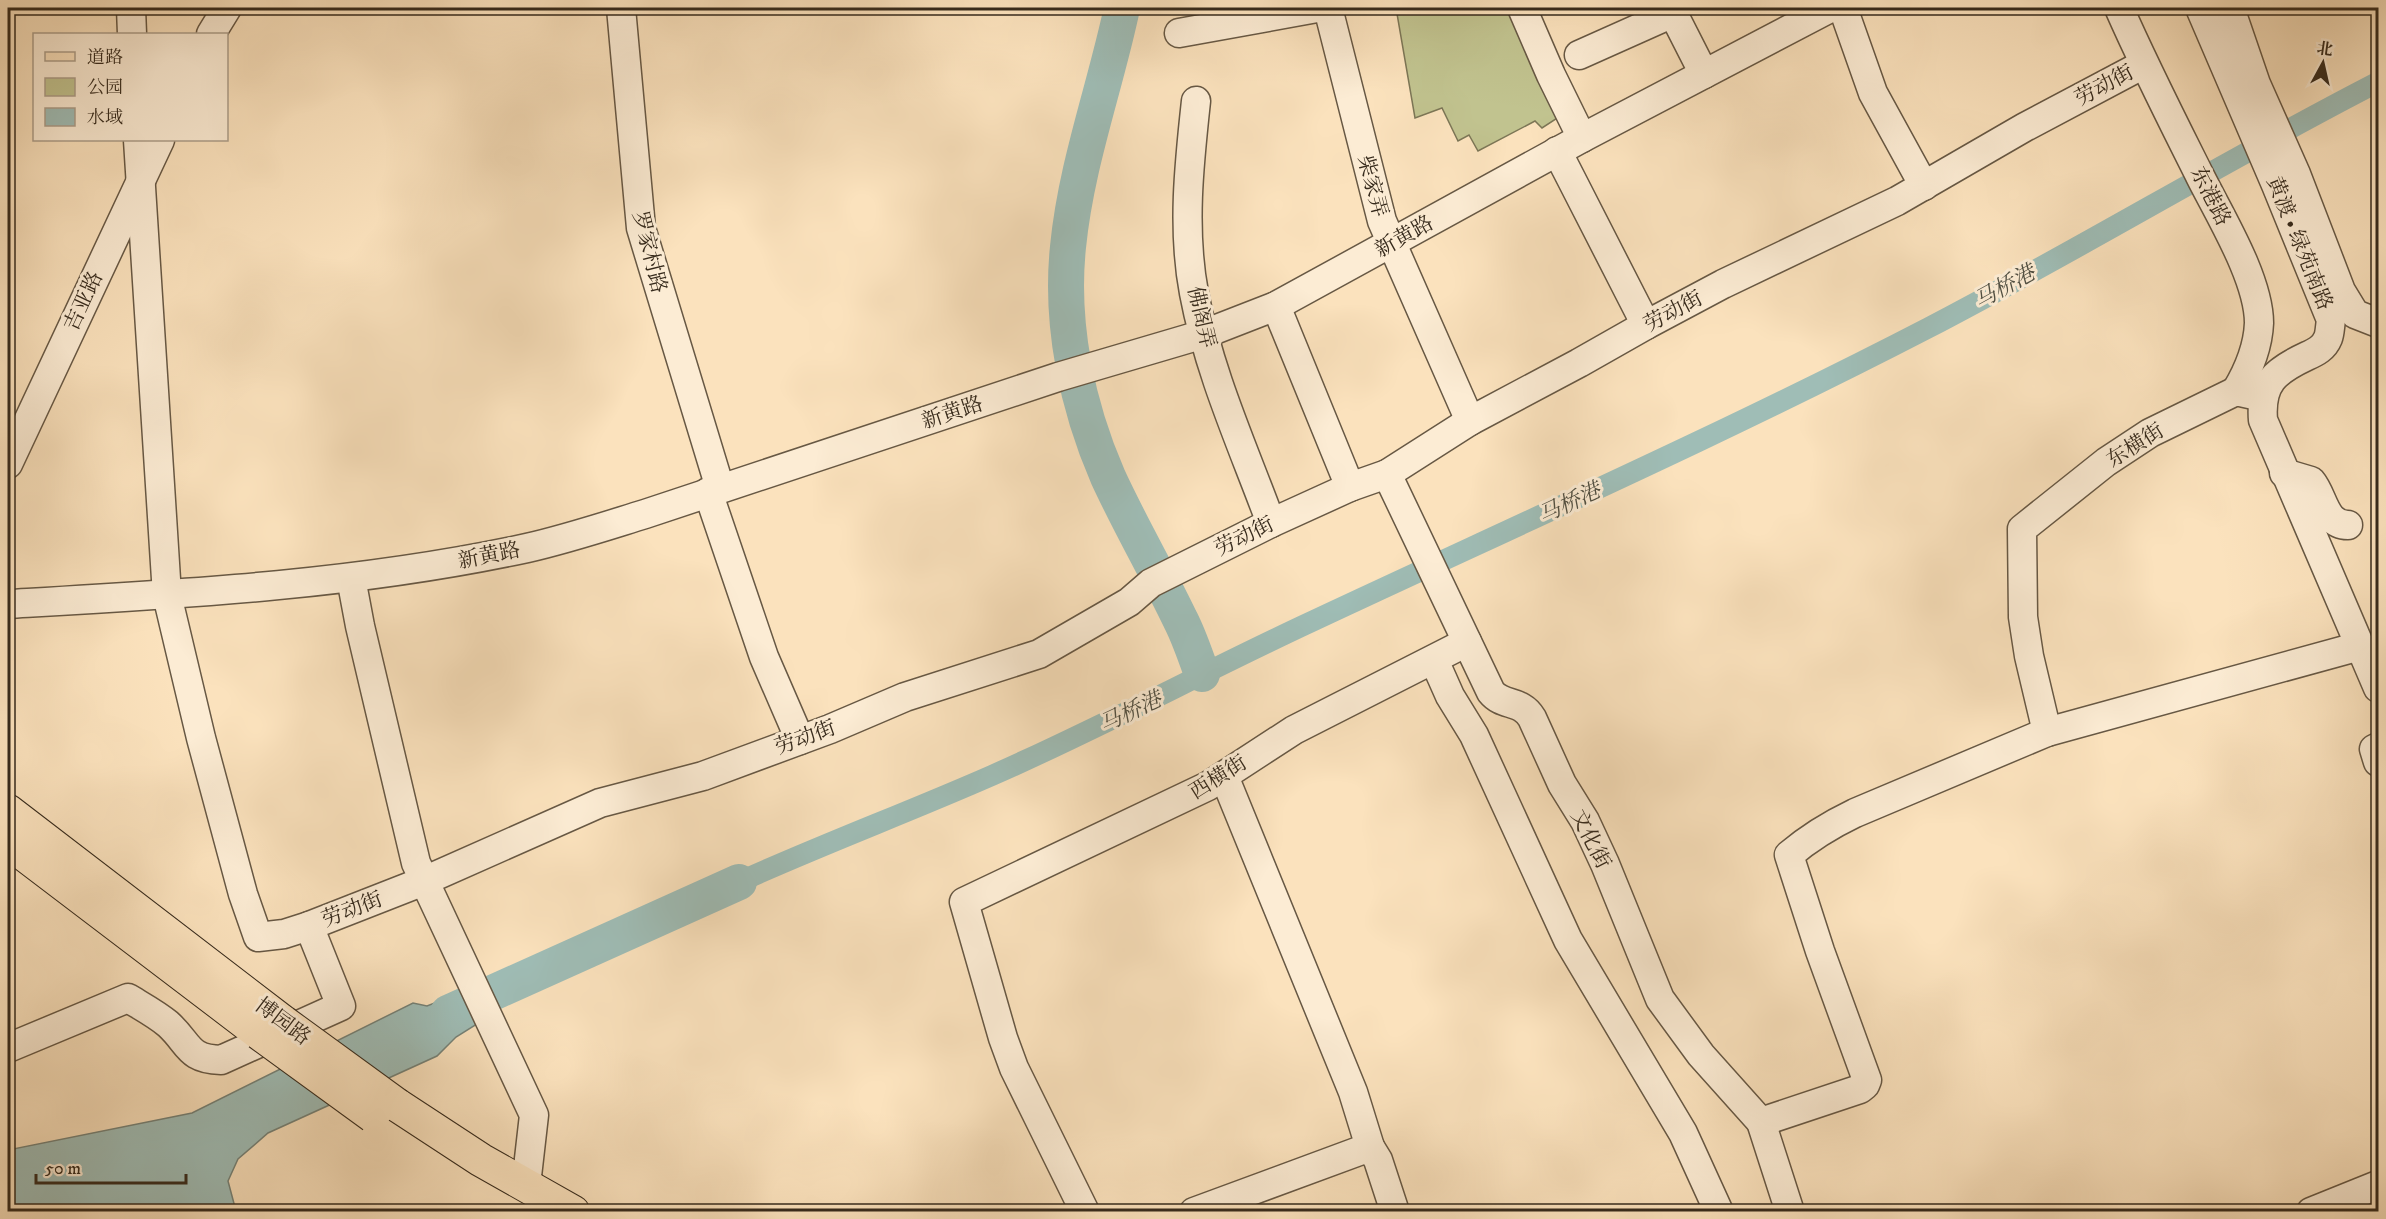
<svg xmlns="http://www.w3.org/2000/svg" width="2386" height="1219" viewBox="0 0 2386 1219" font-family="'IM FELL DW Pica','Noto Serif SC',serif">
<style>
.green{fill:#c1c38f;stroke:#7c7656;stroke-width:1.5}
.water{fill:#9fbdb6;stroke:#758278;stroke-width:1.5}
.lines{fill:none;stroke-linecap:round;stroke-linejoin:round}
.canal{stroke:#9fbdb6;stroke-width:21}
.river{stroke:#9fbdb6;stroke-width:36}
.minor-casing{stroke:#675844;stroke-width:31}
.major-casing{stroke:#362a1c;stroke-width:35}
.minor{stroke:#fcecd4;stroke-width:28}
.major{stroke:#fbe2bd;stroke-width:33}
.major-bridge-casing{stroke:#362a1c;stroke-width:35;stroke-linecap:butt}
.major-bridge{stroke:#fbe2bd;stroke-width:33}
.labels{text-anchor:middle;stroke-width:6;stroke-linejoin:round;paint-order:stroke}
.street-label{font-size:21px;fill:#362a1c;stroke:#fcecd4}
.water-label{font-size:22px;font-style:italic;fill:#504f42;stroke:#fcecd4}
</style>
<rect width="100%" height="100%" fill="#fbe2bd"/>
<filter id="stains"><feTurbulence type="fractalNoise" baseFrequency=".00333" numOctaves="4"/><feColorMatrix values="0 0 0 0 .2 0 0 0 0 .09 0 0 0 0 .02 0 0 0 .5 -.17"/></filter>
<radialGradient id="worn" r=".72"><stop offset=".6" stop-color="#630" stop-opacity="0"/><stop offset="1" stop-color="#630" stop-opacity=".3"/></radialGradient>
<!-- green -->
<path class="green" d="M1396,8h121l45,107 -20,13 -7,-7 -57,30 -9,-16 -11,6 -16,-33 -27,10z"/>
<!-- water -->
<path class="water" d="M463,992l14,32 -21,13 -19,19 -169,77 -30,26 -10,22 8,30h-228v-61l184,-37 221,-110 14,3z"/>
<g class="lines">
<!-- canal -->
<path class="canal" d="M739,882c84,-38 170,-70 254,-107 109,-48 214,-105 322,-155 205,-96 412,-188 613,-292 152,-79 298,-168 450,-246"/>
<!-- river -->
<g class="river">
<path d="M1122,8c-17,80 -46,157 -54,239 -8,77 9,159 40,230 22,48 49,94 72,142 9,17 15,36 22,55"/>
<path d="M448,1013l291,-131"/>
</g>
<!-- minor casing -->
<g class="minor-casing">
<g id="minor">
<path d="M131,8l1,26"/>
<path d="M621,8l20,220 79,260"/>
<path d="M1328,8l54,213 88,200"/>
<path d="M1522,8l29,67 31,63"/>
<path d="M1843,8l30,85 51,93"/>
<path d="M2119,8c25,57 53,112 81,168 20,40 59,103 59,147 -1,25 -11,48 -23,68"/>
<path d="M2200,8l76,177 55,135c-1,5 -1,13 -3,18 -4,10 -12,14 -21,18 -32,15 -47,27 -44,64l115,268"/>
<path d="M2230,8l26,76 40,90 45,117 14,23 23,9"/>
<path d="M1179,33l138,-25"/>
<path d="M211,34l16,-26"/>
<path d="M1579,55l94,-42 31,61"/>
<path d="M1196,101c-7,64 -14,129 -2,192 15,80 49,154 77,230"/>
<path d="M138,140l29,455 34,143 42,156 15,43 26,-3 25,-8 115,-45 176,-78 103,-27 127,-47 75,-32 134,-43 90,-52 22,-19 120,-60 79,-36 37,-13 83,-53 109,-58 67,-38 77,-41 174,-83 128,-74 119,-63"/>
<path d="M1557,151l89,174"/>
<path d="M1276,306l74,181"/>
<path d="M8,464l152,-324"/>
<path d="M2284,473l27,8c13,15 13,44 37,44"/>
<path d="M1387,474l104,218c12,15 30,7 41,26l30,66 23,37 20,43 55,135 41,56 60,67 29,90"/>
<path d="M708,492l56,165 36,83"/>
<path d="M351,578l9,48 56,237 118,252 -8,70"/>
<path d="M8,604c173,-10 348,-19 519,-56 40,-9 79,-22 118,-34l413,-137 146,-43 72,-28 306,-168 248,-130"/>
<path d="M1434,660l16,36 24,39 94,205 115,193 36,79"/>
<path d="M2047,732l-18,-76 -6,-39 -1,-88 84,-67 44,-29 86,-42 27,6"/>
<path d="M2378,747l-4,2 4,13"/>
<path d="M1224,776l129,316 17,55"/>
<path d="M8,1048l120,-50c13,8 28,16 40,26 22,20 19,35 53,36l120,-54 -32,-80"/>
<path d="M1761,1122l99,-33 5,-4 2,-5 -47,-129 -31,-96c21,-18 41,-30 66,-42l192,-81 313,-86"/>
<path d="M1085,1212l-71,-144 -11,-30 -39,-136 244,-116 86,-56 173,-88"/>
<path d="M1194,1212l176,-65 8,13 17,52"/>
<path d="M2311,1212l67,-27"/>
</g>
</g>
<!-- major casing -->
<g class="major-casing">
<g id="major">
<path d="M8,811l275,211"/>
<path d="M8,842l251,191"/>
<path d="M397,1105l84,55 92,52"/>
</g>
</g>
<!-- minor -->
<use href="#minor" class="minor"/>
<!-- major -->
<use href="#major" class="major"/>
<!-- major-bridge casing -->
<g class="major-bridge-casing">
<g id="major-bridge">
<path d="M283,1022l114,83"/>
<path d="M259,1033l114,83"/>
</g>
</g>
<!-- major-bridge -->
<use href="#major-bridge" class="major-bridge"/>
</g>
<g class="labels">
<!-- street labels -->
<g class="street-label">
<text transform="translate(2104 85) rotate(-28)" y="7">劳动街</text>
<text transform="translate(1373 186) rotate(75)" y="7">柴家弄</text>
<text transform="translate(2211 196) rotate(63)" y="7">东港路</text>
<text transform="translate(1404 236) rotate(-29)" y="7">新黄路</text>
<text transform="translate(2300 243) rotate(68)" y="7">黄渡 • 绿苑南路</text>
<text transform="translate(650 252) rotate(76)" y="7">罗家村路</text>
<text transform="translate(83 301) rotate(-65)" y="7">吉亚路</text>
<text transform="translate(1673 311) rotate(-28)" y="7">劳动街</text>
<text transform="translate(1202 317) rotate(77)" y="7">佛阁弄</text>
<text transform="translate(952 412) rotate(-18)" y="7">新黄路</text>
<text transform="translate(2135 445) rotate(-32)" y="7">东横街</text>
<text transform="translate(1244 536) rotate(-26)" y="7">劳动街</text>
<text transform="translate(489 555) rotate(-11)" y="7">新黄路</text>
<text transform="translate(805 737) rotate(-20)" y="7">劳动街</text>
<text transform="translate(1218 777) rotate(-32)" y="7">西横街</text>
<text transform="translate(1591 839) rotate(63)" y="7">文化街</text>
<text transform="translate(352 909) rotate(-21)" y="7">劳动街</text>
<text transform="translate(283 1021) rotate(37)" y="7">博园路</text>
</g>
<!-- water labels -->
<g class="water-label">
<text transform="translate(2004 286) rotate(-29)" y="8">马桥港</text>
<text transform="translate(1569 502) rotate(-25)" y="8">马桥港</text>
<text transform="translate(1130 711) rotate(-25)" y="8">马桥港</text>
</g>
</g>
<!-- margin -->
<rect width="2386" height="1219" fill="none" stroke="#fbe2bd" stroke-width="30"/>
<rect x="9" y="9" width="2368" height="1201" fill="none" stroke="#362a1c" stroke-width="3"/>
<rect x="15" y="15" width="2356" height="1189" fill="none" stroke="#362a1c" stroke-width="1.5"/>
<!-- legend -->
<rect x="33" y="33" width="195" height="108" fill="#fcecd4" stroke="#ad9e8a" stroke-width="1.5"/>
<rect x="45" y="52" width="30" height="9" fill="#fbe2bd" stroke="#ad9e8a" stroke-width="1.5"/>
<text x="87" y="63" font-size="18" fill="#362a1c">道路</text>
<rect x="45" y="78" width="30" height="18" fill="#c1c38f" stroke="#ad9e8a" stroke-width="1.5"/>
<text x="87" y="93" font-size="18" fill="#362a1c">公园</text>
<rect x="45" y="108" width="30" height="18" fill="#9fbdb6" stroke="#ad9e8a" stroke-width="1.5"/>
<text x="87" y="123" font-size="18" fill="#362a1c">水域</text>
<!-- north arrow -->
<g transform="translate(2323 63) rotate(8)" stroke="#fcecd4" stroke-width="4.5" paint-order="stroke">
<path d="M0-4.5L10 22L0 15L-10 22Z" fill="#362a1c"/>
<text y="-9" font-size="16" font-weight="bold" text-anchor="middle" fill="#362a1c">北</text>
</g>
<!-- scale -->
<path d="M36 1174v9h150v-9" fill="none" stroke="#362a1c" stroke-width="3"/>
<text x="45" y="1174" font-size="18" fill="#362a1c" stroke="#fcecd4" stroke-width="4.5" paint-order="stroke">50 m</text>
<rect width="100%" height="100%" filter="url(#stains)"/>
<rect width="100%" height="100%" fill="url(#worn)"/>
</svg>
